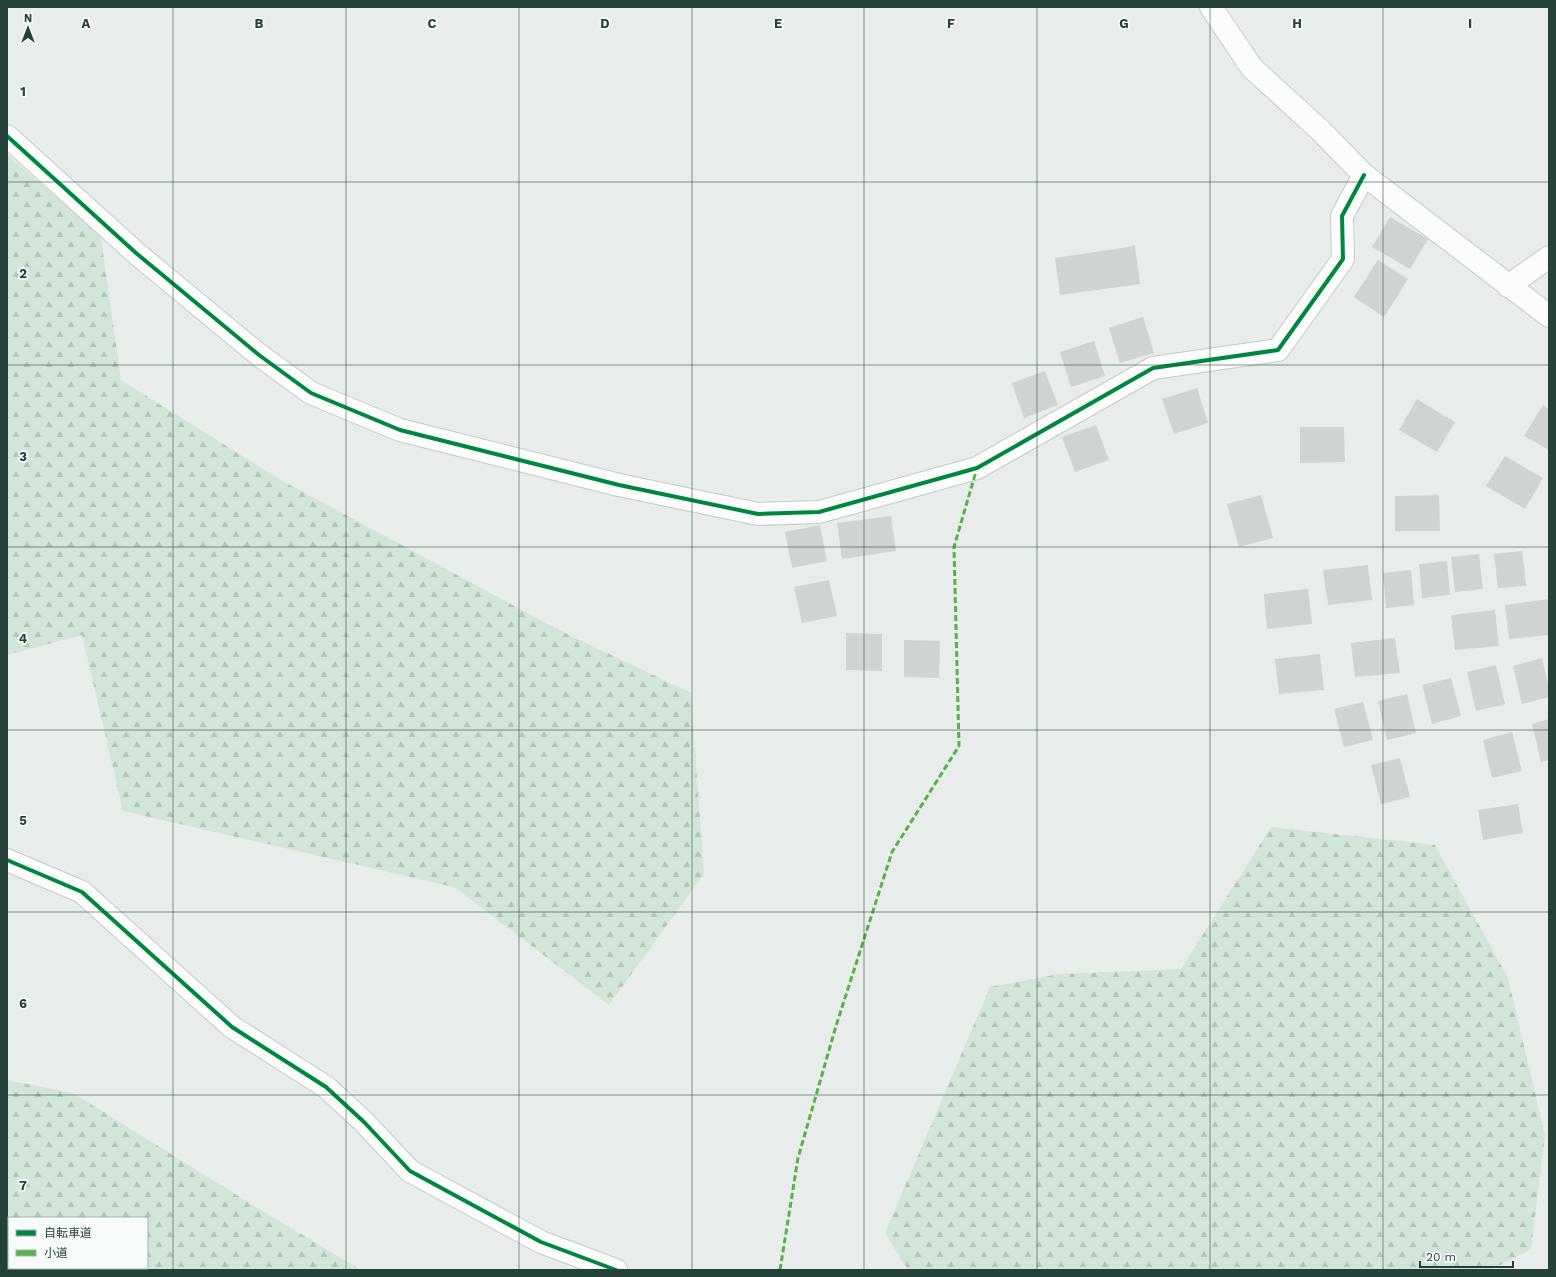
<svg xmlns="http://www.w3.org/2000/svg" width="1556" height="1277" viewBox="0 0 1556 1277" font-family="'Work Sans','Noto Sans JP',sans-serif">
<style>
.forest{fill:url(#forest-firs);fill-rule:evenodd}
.building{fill:#cfd4d2}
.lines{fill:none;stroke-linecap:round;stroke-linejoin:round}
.minor-casing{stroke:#c5cac8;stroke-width:24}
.minor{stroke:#fcfcfc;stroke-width:22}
.quiet{stroke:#55b346;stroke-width:3;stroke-dasharray:6 3;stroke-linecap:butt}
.cycleway-casing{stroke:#f7fbf9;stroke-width:6}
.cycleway{stroke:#00873e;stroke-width:4}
.grid{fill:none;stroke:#24423a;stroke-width:1;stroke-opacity:0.55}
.grid-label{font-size:13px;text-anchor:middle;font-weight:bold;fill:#24423a;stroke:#f7fbf9;stroke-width:3.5;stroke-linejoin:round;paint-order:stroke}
</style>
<defs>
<pattern id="forest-firs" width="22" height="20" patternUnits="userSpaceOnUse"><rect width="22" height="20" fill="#d1e6d8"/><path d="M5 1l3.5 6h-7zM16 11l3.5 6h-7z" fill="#b3c6ba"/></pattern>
</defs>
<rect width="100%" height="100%" fill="#e8edeb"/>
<!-- forest -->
<g class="forest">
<path d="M7,155l54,46 37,16 23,163 160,100 278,150 132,63 13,181 -95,131 -155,-118 -331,-76 -41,-176 -75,20z"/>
<path d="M1271,827l164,18 73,133 37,158 -14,113 -40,21h-583l-23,-37 105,-246 69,-13 122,-5z"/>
<path d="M7,1080l66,13 183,114 105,63h-354zM9,1218h138v50h-138z"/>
</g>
<!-- building -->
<g class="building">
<path d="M1390,217l38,22 -18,30 -38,-22z"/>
<path d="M1135,246l5,38 -80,11 -5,-37z"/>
<path d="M1378,260l30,19 -24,38 -30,-20z"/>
<path d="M1143,317l11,36 -34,10 -11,-35z"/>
<path d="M1094,341l11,35 -34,11 -11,-35z"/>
<path d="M1045,371l13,34 -34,13 -12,-35z"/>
<path d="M1197,388l11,35 -34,11 -12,-35z"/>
<path d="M1417,399l38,23 -18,30 -38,-22z"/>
<path d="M1543,405l6,4v41l-25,-14z"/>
<path d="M1096,425l13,35 -34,12 -13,-35z"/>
<path d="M1300,427h44l1,35 -45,1z"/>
<path d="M1505,456l38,22 -18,31 -39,-23z"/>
<path d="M1261,495l12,43 -34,9 -12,-43z"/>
<path d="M1439,495l1,36h-45v-35z"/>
<path d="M891,516l5,35 -54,8 -5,-36z"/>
<path d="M820,525l7,36 -35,7 -7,-36z"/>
<path d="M1522,551l4,35 -28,2 -4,-34z"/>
<path d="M1479,554l4,35 -28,3 -4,-35z"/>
<path d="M1447,561l3,34 -28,3 -3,-34z"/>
<path d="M1368,565l4,35 -44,5 -5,-35z"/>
<path d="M1411,570l3,35 -28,3 -3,-35z"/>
<path d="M829,580l8,36 -35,7 -8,-36z"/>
<path d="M1308,589l4,35 -45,5 -3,-35z"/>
<path d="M1549,599v36l-40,4 -4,-34z"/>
<path d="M1495,610l4,36 -44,4 -4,-35z"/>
<path d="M846,633l36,1v37l-36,-1z"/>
<path d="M1395,638l5,35 -45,4 -4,-34z"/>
<path d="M904,640l36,1 -1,37 -35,-1z"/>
<path d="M1320,654l4,36 -45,4 -4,-35z"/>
<path d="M1542,658l7,30v9l-27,7 -9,-38z"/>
<path d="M1496,665l9,39 -29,7 -9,-39z"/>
<path d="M1451,678l10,38 -29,8 -10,-39z"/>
<path d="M1407,694l9,39 -29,7 -9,-39z"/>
<path d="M1363,702l10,38 -29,7 -10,-38z"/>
<path d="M1549,719v41l-8,2 -9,-38z"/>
<path d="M1512,732l10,39 -30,7 -9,-38z"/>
<path d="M1400,758l10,39 -29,7 -10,-39z"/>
<path d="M1518,804l5,29 -40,7 -5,-30z"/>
</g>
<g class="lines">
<!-- minor casing -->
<g class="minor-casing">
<g id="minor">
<path d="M1211,7l41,61 68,62 44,45 185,141"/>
<path d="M7,136l129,117 123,102 52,38 89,37 219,55 139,29 61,-2 158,-44 176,-100 125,-18 65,-91 -1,-43 22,-41"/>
<path d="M1508,286l41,-29"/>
<path d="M7,860l75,32 150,135 94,60 38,35 46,49 131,71 75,28"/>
</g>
</g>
<!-- minor -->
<use href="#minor" class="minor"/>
<!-- quiet -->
<path class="quiet" d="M780,1270l18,-112 38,-132 56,-174 67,-106 -5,-199 23,-79"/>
<!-- cycleway casing -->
<g class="cycleway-casing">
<g id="cycleway">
<path d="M7,136l129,117 123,102 52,38 89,37 219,55 139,29 61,-2 158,-44 176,-100 125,-18 65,-91 -1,-43 22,-41"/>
<path d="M7,860l75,32 150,135 94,60 38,35 46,49 131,71 75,28"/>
</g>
</g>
<!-- cycleway -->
<use href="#cycleway" class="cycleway"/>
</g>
<!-- grid -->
<path class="grid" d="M173,7v1263M346,7v1263M519,7v1263M692,7v1263M864,7v1263M1037,7v1263M1210,7v1263M1383,7v1263M7,182h1542M7,365h1542M7,547h1542M7,730h1542M7,912h1542M7,1095h1542"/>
<g class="grid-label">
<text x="86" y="28">A</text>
<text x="259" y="28">B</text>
<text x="432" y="28">C</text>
<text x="605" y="28">D</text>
<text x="778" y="28">E</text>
<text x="951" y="28">F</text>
<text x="1124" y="28">G</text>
<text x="1297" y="28">H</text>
<text x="1470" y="28">I</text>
<text x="23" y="96">1</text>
<text x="23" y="278">2</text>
<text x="23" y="461">3</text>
<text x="23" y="643">4</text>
<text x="23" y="825">5</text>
<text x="23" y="1008">6</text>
<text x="23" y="1190">7</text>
</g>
<!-- border -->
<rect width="1556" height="1277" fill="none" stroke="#24423a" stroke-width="16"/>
<!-- legend -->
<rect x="8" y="1217" width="140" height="52" fill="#f7fbf9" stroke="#a3b1ad"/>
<rect x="16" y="1230" width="20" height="6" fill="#00873e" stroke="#a3b1ad"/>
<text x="44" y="1237" font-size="12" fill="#24423a">自転車道</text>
<rect x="16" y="1250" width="20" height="6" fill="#55b346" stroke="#a3b1ad"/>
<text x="44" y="1257" font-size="12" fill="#24423a">小道</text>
<!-- north arrow -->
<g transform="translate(28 28)" stroke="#f7fbf9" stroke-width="3" paint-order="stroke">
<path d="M0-3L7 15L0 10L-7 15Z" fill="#24423a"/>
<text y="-6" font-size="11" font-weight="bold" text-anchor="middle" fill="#24423a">N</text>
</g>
<!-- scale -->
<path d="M1420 1261v6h93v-6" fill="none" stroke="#24423a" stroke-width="2"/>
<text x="1426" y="1261" font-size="12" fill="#24423a" stroke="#f7fbf9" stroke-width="3" paint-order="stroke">20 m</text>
</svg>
